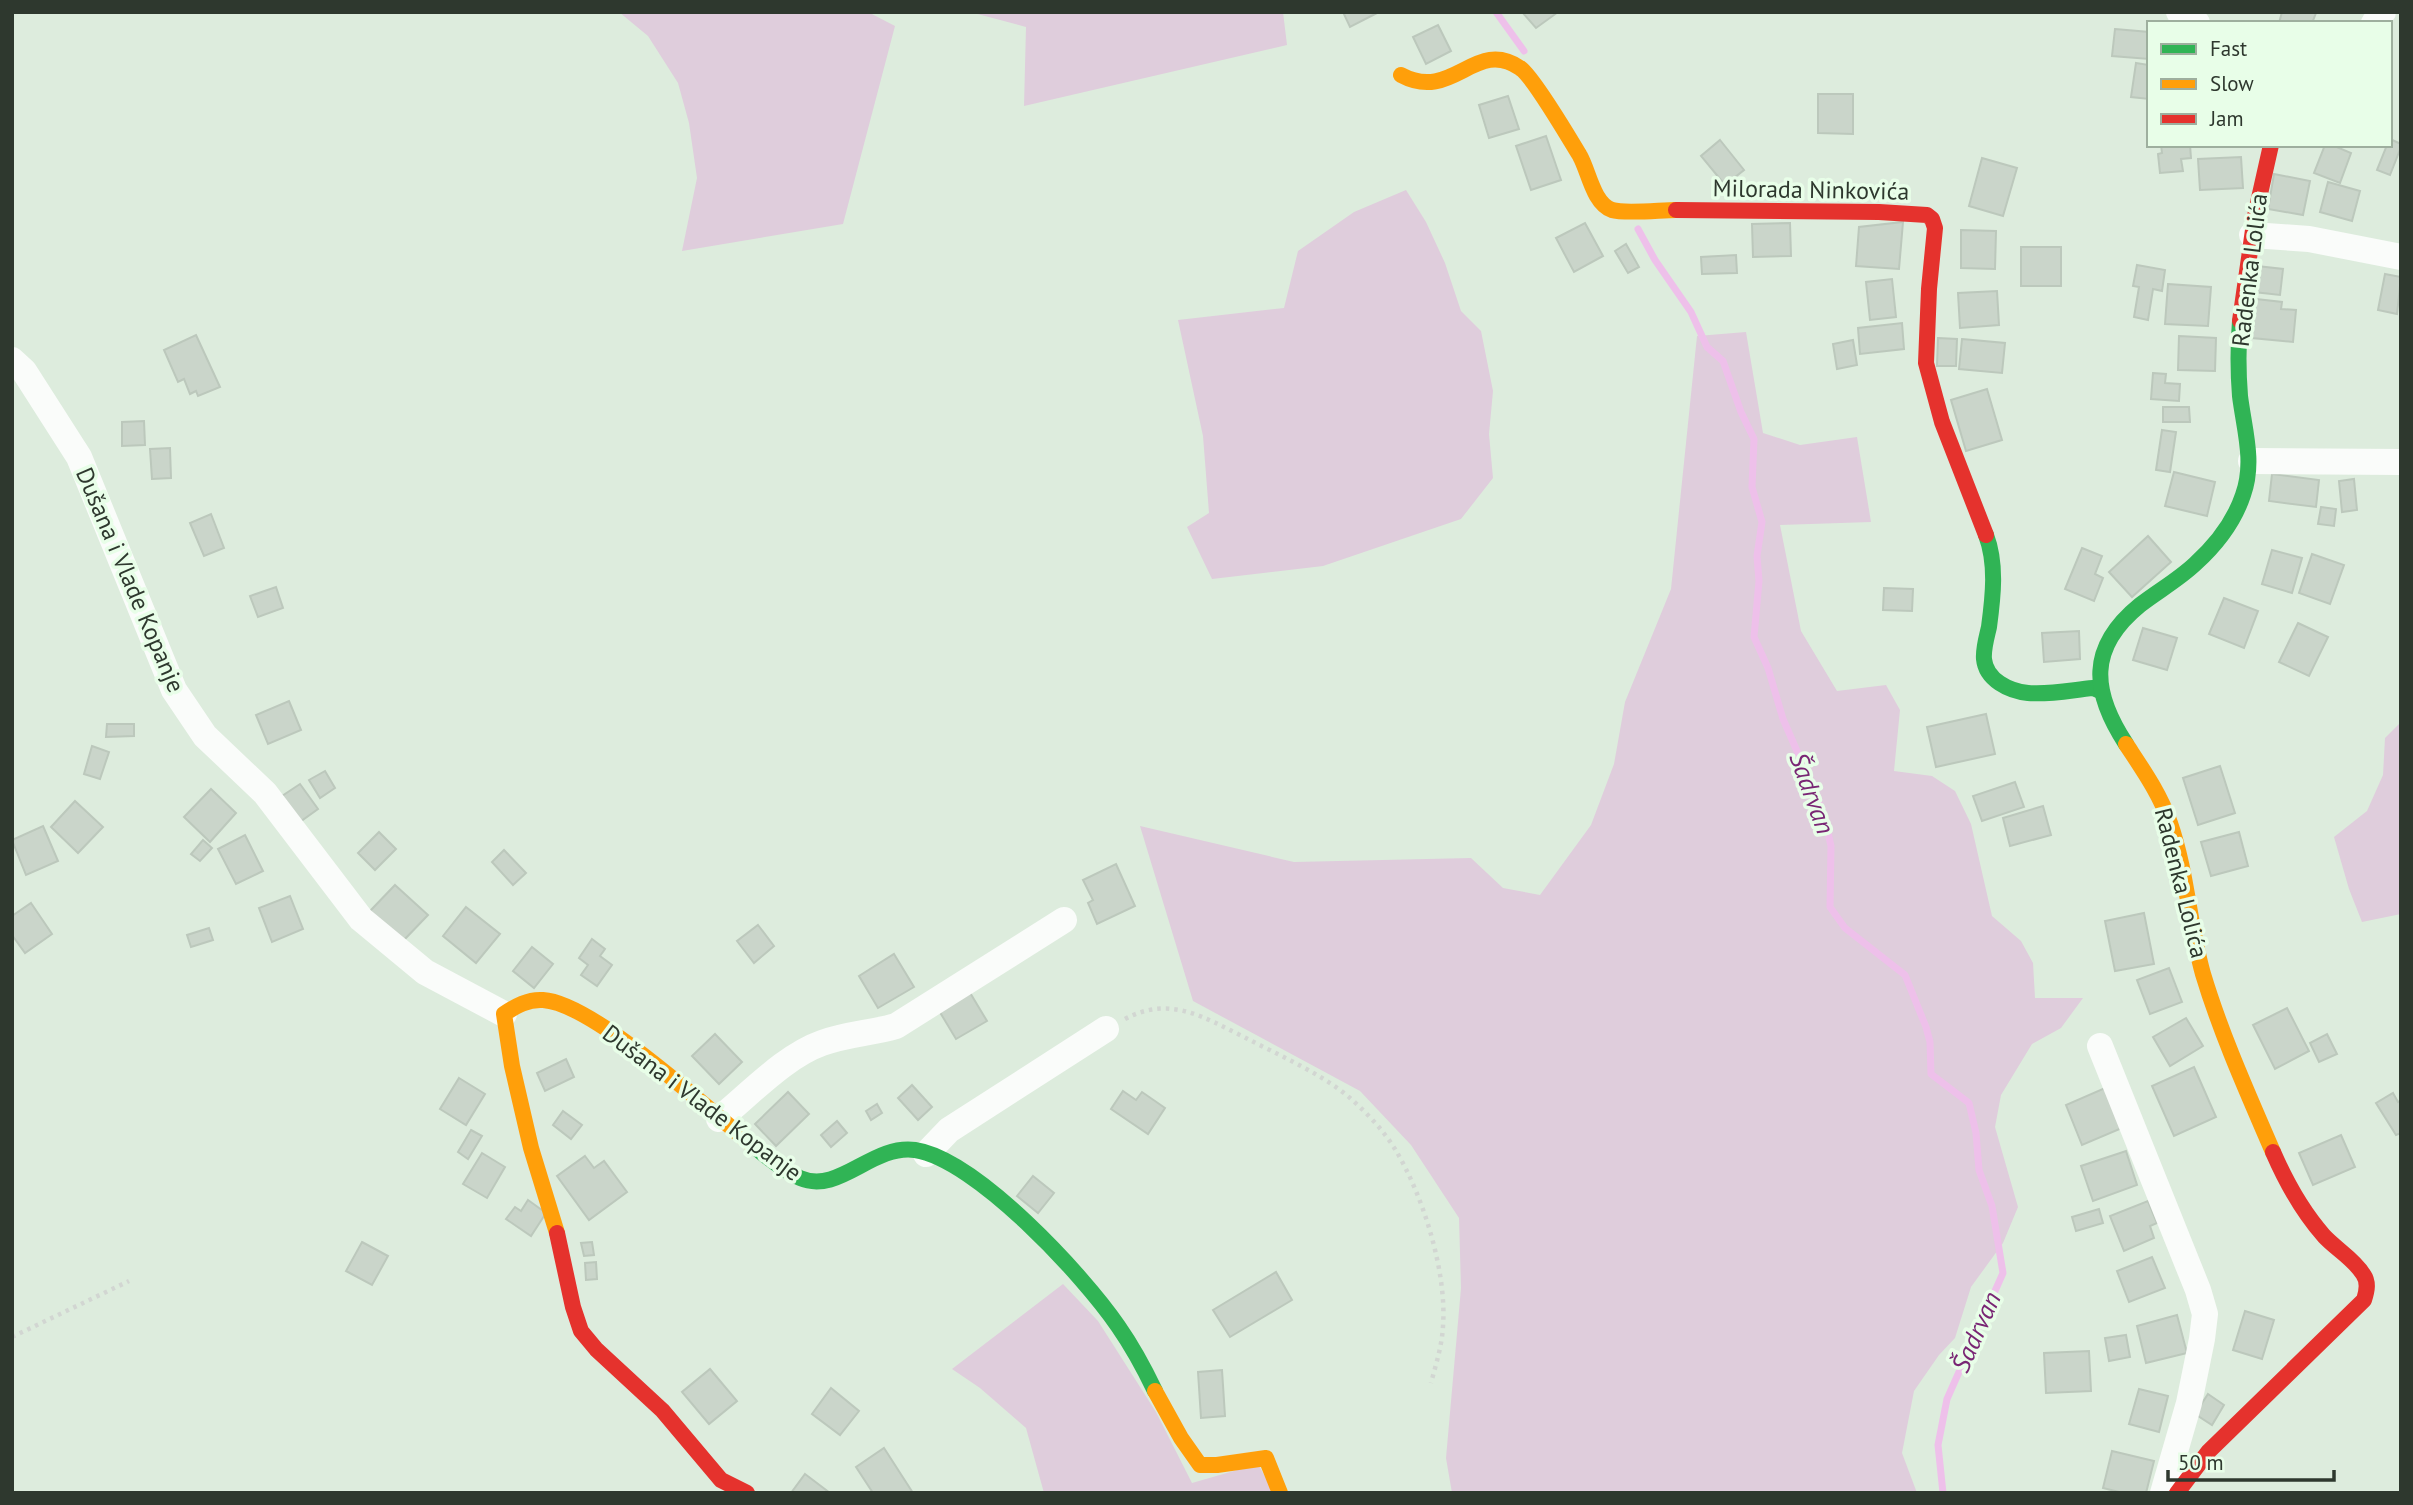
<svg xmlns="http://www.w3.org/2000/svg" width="2413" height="1505" viewBox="0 0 2413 1505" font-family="'PT Sans',sans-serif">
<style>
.green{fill:#dfcddc}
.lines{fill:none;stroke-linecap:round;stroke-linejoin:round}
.stream{stroke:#eec0ea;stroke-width:7}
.building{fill:#cad5ca;stroke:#bcc8bc;stroke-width:2}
.path{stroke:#d2d6d2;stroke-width:4.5;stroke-dasharray:3.5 5;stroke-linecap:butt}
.street{stroke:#fafcfa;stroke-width:26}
.fast{stroke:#30b455;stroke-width:16}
.slow{stroke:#ff9f0a;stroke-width:16}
.jam{stroke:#e5322d;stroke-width:16}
.labels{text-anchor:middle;stroke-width:7;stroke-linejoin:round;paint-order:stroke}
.street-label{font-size:24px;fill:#2e382e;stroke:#e8fee8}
.water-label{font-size:26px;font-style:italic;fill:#792674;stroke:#e8fee8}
</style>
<rect width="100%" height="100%" fill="#ddecdd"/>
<!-- green -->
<g class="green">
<path d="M619,12h249l27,14 -52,198 -161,27 15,-73 -8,-55 -11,-40 -30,-47z"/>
<path d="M970,12h313l4,33 -263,61 2,-79z"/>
<path d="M1406,190l20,32 19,41 16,48 20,20 12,60 -4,43 4,44 -32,41 -138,47 -111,13 -25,-52 22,-14 -6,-77 -25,-116 106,-12 14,-57 56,-39z"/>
<path d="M1746,332l17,101 37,12 57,-8 14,85 -91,3 21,106 36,60 49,-6 14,25 -6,61 38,5 23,15 16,33 21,92 29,25 12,22 2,35h48l-22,30 -29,16 -31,51 -6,32 23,80 -15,36 -32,44 -16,51 -16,17 -25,36 -12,62 15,40h-465l-6,-35 15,-170 -2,-70 -48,-73 -51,-54 -167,-90 -53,-175 154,36 177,-4 32,30 37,7 51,-70 23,-61 11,-62 46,-113 26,-253z"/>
<path d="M2401,722v192l-39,8 -13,-33 -15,-52 33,-26 16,-36 2,-37z"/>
<path d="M1063,1284l35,37 58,91 36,71 66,-19 16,29h-230l-18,-65 -46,-40 -28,-19z"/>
</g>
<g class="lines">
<!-- stream -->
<g class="stream">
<path d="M1496,12l28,39"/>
<path d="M1638,229l17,31 36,52 16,35 16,14 18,51 13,27 -2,48 10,35 -5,34 2,25 -5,56 14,31 15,51 31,71 11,30 6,26 -1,61 15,21 60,47 21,52 4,15 1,32 38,29 7,30 3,37 13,36 11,67 -56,126 -9,46 5,48"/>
</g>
</g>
<!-- building -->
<g class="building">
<path d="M1343,12h36l-29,15z"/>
<path d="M1522,12h36l-22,16z"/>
<path d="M2282,12h33l1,1 -4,10h-33z"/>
<path d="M1438,25l13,26 -25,13 -13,-27z"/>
<path d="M2115,29l34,3v27l-37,-3z"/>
<path d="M2136,63l13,2v34l-18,-2z"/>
<path d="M1818,94h35v40l-35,-1z"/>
<path d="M1508,96l11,33 -30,9 -10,-33z"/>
<path d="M1546,136l15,44 -30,10 -15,-44z"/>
<path d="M2390,139l11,5v3l-11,28 -13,-5 10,-25h3z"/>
<path d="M1720,140l24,30 -19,15 -24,-29z"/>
<path d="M2161,145h29l1,13 -10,1 2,12 -23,2 -2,-19 4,-1z"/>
<path d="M2325,145h7l19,8 -11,30 -26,-10z"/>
<path d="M2241,157l2,31 -43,2 -2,-31z"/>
<path d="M1982,158l35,10 -14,48 -34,-10z"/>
<path d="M2274,174l36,7 -7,34 -35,-6z"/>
<path d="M2328,182l32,9 -8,30 -32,-9z"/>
<path d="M1903,222l-4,47 -43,-3 3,-39z"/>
<path d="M1585,223l18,33 -29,16 -18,-34z"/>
<path d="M1790,223l1,33 -38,1 -1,-33z"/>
<path d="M1961,230l35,1 -1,38 -34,-1z"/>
<path d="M1626,244l13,23 -11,6 -13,-22z"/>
<rect x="2021" y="247" width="40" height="39"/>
<path d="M1736,255l1,18 -35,1 -1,-17z"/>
<path d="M2137,265l28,5 -3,21 -9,-2 -5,31 -14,-3 5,-30 -6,-1z"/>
<path d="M2257,266l26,3 -3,26 -26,-3z"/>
<path d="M2385,274l16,3 -4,37 -19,-4z"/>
<path d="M1892,279l4,38 -26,3 -4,-38z"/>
<path d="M2168,284l43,3 -3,39 -43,-2z"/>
<path d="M1997,291l2,34 -39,3 -2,-35z"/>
<path d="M2256,299l26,3 -1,7 15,1 -3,32 -41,-4z"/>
<path d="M1902,323l2,26 -44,5 -2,-26z"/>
<path d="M196,335l24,52 -22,9 -2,-5 -6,3 -6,-15 -6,3 -14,-32z"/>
<path d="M2179,336l37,2 -1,33 -37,-1z"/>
<path d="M1938,338l19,1 -1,27h-19z"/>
<path d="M1962,339l43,4 -3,30 -43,-4z"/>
<path d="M1853,340l4,25 -20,4 -4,-25z"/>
<path d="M2153,373l13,1 -1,9 15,1 -1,17 -28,-2z"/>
<path d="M1987,389l15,51 -36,11 -15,-51z"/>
<path d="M2163,407h26l1,15h-27z"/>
<path d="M144,421l1,24 -23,1v-24z"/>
<path d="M2162,430l14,2 -6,40 -14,-2z"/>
<path d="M170,448l1,30 -19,1 -2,-30z"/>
<path d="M2174,472l41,10 -8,34 -42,-10z"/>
<path d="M2272,474l47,6 -3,27 -47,-6z"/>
<path d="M2354,479l3,31 -15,2 -3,-31z"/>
<path d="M2321,507l15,2 -2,17 -16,-2z"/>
<path d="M211,514l13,34 -20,8 -14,-33z"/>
<path d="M2148,536l23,26 -39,35 -23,-25z"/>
<path d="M2082,548l20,8 -7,18 8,4 -9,23 -29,-12z"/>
<path d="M2272,550l30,8 -10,35 -30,-9z"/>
<path d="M2312,554l32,11 -14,39 -31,-11z"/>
<path d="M276,587l7,21 -25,9 -8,-21z"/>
<path d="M1884,588l29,1 -1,22 -29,-1z"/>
<path d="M2224,598l34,13 -14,37 -35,-14z"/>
<path d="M2298,623l30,14 -19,39 -30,-14z"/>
<path d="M2143,628l34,10 -10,32 -34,-10z"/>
<path d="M2079,631l1,28 -36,3 -2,-29z"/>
<path d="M289,701l12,29 -33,14 -12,-29z"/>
<path d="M1986,714l9,40 -59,13 -9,-40z"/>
<path d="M107,724h27v12l-28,1z"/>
<path d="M92,746l17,6 -9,27 -16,-5z"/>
<path d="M2220,766l15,47 -37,12 -15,-47z"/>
<path d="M325,771l10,17 -15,10 -11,-18z"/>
<path d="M2015,782l9,25 -42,14 -9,-25z"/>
<path d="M300,784l18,25 -21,15 -18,-26z"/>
<path d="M211,789l25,24 -26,29 -26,-25z"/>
<path d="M75,801l28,26 -25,26 -27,-26z"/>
<path d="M2043,806l8,29 -41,11 -7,-28z"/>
<path d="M43,826l15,35 -32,14 -14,-35z"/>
<path d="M379,832l17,17 -21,21 -17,-17z"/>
<path d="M2239,832l9,34 -37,10 -10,-34z"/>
<path d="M245,835l18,36 -27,13 -18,-35z"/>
<path d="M203,840l9,8 -12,13 -9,-7z"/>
<path d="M504,850l22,23 -13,12 -21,-23z"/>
<path d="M1116,864l19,42 -38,18 -9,-21 5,-3 -10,-20z"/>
<path d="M395,885l33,30 -25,26 -33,-30z"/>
<path d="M290,896l13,33 -31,13 -13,-34z"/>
<path d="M31,903l21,31 -27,19 -13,-18v-19z"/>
<path d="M466,907l34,27 -24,29 -33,-27z"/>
<path d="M2144,913l10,51 -39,7 -10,-50z"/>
<path d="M758,925l16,21 -20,17 -17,-22z"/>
<path d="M209,928l4,12 -22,7 -4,-12z"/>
<path d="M592,939l13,10 -5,7 12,9 -15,21 -16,-11 7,-10 -9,-7z"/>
<path d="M532,947l21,17 -19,24 -21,-17z"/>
<path d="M894,954l20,33 -36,21 -19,-32z"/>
<path d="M2169,968l13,34 -32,12 -13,-34z"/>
<path d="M969,991l18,30 -31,18 -18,-30z"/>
<path d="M2287,1008l22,43 -34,18 -22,-44z"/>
<path d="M2186,1018l17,28 -33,20 -17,-29z"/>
<path d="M715,1034l27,28 -23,22 -27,-28z"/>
<path d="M2327,1034l10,20 -18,8 -9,-19z"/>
<path d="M566,1059l8,18 -29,14 -8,-18z"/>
<path d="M2194,1067l22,50 -42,19 -22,-50z"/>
<path d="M459,1078l26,16 -19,31 -26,-16z"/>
<path d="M912,1085l20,22 -14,13 -20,-22z"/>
<path d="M2105,1088l17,40 -40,17 -16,-40z"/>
<path d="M1123,1091l13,9 6,-8 23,16 -17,26 -37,-25z"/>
<path d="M788,1092l21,22 -33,32 -21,-22z"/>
<path d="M2393,1093l5,9 3,-2v33l-5,2 -20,-32z"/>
<path d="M877,1104l5,9 -11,7 -5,-9z"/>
<path d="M563,1111l19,14 -11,14 -18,-14z"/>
<path d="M837,1121l10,12 -16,14 -10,-12z"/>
<path d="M471,1130l11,6 -14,23 -10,-7z"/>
<path d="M2341,1135l14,32 -42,18 -14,-32z"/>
<path d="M2126,1151l11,34 -44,16 -12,-35z"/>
<path d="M482,1153l23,14 -18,31 -24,-14z"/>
<path d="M585,1156l9,12 10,-7 23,31 -38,28 -32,-44z"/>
<path d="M1033,1176l21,17 -16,20 -21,-17z"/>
<path d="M528,1200l18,13 -15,23 -25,-17 9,-12 6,4z"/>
<path d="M2148,1201l9,22 -7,3 4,12 -30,13 -14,-35z"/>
<path d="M2099,1209l4,14 -27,8 -4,-14z"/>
<path d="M362,1242l26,14 -16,29 -26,-14z"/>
<path d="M592,1242l2,13 -10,1 -3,-13z"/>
<path d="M2152,1257l13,31 -36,14 -12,-31z"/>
<path d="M596,1262l1,17 -11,1 -1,-17z"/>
<path d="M1276,1272l16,28 -62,37 -17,-27z"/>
<path d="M2245,1311l29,9 -12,39 -29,-9z"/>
<path d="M2177,1315l10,38 -41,10 -9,-37z"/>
<path d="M2126,1335l4,22 -21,4 -4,-23z"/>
<path d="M2089,1351l2,40 -45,2 -2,-40z"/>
<path d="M710,1369l27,32 -28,23 -27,-32z"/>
<path d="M1222,1370l3,46 -24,2 -3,-46z"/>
<path d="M831,1388l28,23 -19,24 -28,-21z"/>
<path d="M2139,1389l29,7 -9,36 -30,-8z"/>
<path d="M2208,1394l16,11 -12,20 -17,-11z"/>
<path d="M884,1448l29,45h-40l-17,-26z"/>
<path d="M2112,1451l42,10 -8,32h-23l-20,-5z"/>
<path d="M805,1474l25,19h-39z"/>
</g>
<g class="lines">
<!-- path -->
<g class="path">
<path d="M1125,1019c45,-24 78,-2 119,18 34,18 77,36 106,61 17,15 33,32 45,51 28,46 52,123 48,177 -1,20 -7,38 -12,57"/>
<path d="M12,1337l117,-56"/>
</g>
<!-- street -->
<g class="street">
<path d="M2179,12l18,11"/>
<path d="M2374,23l9,-11"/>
<path d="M2252,235l57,4 92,18"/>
<path d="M12,360l12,11 55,86 95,233 31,46 60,57 96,126 64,53 79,42"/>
<path d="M2251,461l150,1"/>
<path d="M2100,1046l98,244 7,24 -3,25 -13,64 -26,90"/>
<path d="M719,1119c31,-25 66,-63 103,-76 24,-9 50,-10 74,-17l168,-106"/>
<path d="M926,1154l23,-24 157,-101"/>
</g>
<!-- fast -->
<g class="fast">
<path d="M1986,535c11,29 7,62 3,92 -2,9 -6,22 -5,32 2,21 25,32 44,34 21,2 44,-3 65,-5l7,3"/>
<path d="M2126,744c-34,-52 -39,-96 14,-139 18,-14 38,-25 55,-41 21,-19 39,-42 48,-69 12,-33 1,-66 -3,-99 -2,-25 -2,-50 0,-75"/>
<path d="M756,1148c14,11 28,23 44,30 39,17 72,-34 115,-28 61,9 169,126 203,176 14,20 26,42 37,65"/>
</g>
<!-- slow -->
<g class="slow">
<path d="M1401,75c52,28 74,-38 119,-7 12,7 51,73 60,88 9,16 13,47 32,54 13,4 49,0 64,0"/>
<path d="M2126,744c17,26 34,50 44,79 17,49 19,101 33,151 18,60 45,120 70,178"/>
<path d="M557,1233l-26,-85 -19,-82 -8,-52c12,-8 24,-15 39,-14 51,3 170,114 213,148"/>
<path d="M1155,1391l26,47 19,27h17l49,-7 14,35"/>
</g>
<!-- jam -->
<g class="jam">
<path d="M1676,210l203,2 48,3 5,4 3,9 -6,61 -3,74 16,59 44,113"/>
<path d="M2240,321l15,-105 16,-71"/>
<path d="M557,1233l16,74 8,24 15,18 66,61 59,70 26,13"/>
<path d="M2177,1493l31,-41 156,-152c3,-9 5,-18 -1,-26 -9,-15 -27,-25 -39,-38 -22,-25 -38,-54 -51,-84"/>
</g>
</g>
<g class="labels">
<!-- street labels -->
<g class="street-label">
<text transform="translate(1811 190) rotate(1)" y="8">Milorada Ninkovića</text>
<text transform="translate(2250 270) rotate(-83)" y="8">Radenka Lolića</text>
<text transform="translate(130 580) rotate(67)" y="8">Dušana i Vlade Kopanje</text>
<text transform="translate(2181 883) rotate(76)" y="8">Radenka Lolića</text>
<text transform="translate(702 1103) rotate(37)" y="8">Dušana i Vlade Kopanje</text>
</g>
<!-- water labels -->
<g class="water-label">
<text transform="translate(1812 793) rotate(70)" y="9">Šadrvan</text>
<text transform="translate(1976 1332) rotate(-66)" y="9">Šadrvan</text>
</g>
</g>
<!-- border -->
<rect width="2413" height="1505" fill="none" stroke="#2e382e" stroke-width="28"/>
<!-- legend -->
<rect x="2147" y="21" width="245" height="126" fill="#e8fee8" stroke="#9eaf9e" stroke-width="2"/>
<rect x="2161" y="44" width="35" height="10" fill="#30b455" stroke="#9eaf9e" stroke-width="2"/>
<text x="2210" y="56" font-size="21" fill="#2e382e">Fast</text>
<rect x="2161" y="79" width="35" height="10" fill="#ff9f0a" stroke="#9eaf9e" stroke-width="2"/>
<text x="2210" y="91" font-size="21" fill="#2e382e">Slow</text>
<rect x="2161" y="114" width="35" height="10" fill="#e5322d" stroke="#9eaf9e" stroke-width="2"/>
<text x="2210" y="126" font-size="21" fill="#2e382e">Jam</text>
<!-- scale -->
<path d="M2168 1470v10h166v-10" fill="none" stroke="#2e382e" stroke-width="3.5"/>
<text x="2178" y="1470" font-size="21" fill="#2e382e" stroke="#e8fee8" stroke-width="5" paint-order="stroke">50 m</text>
</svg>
